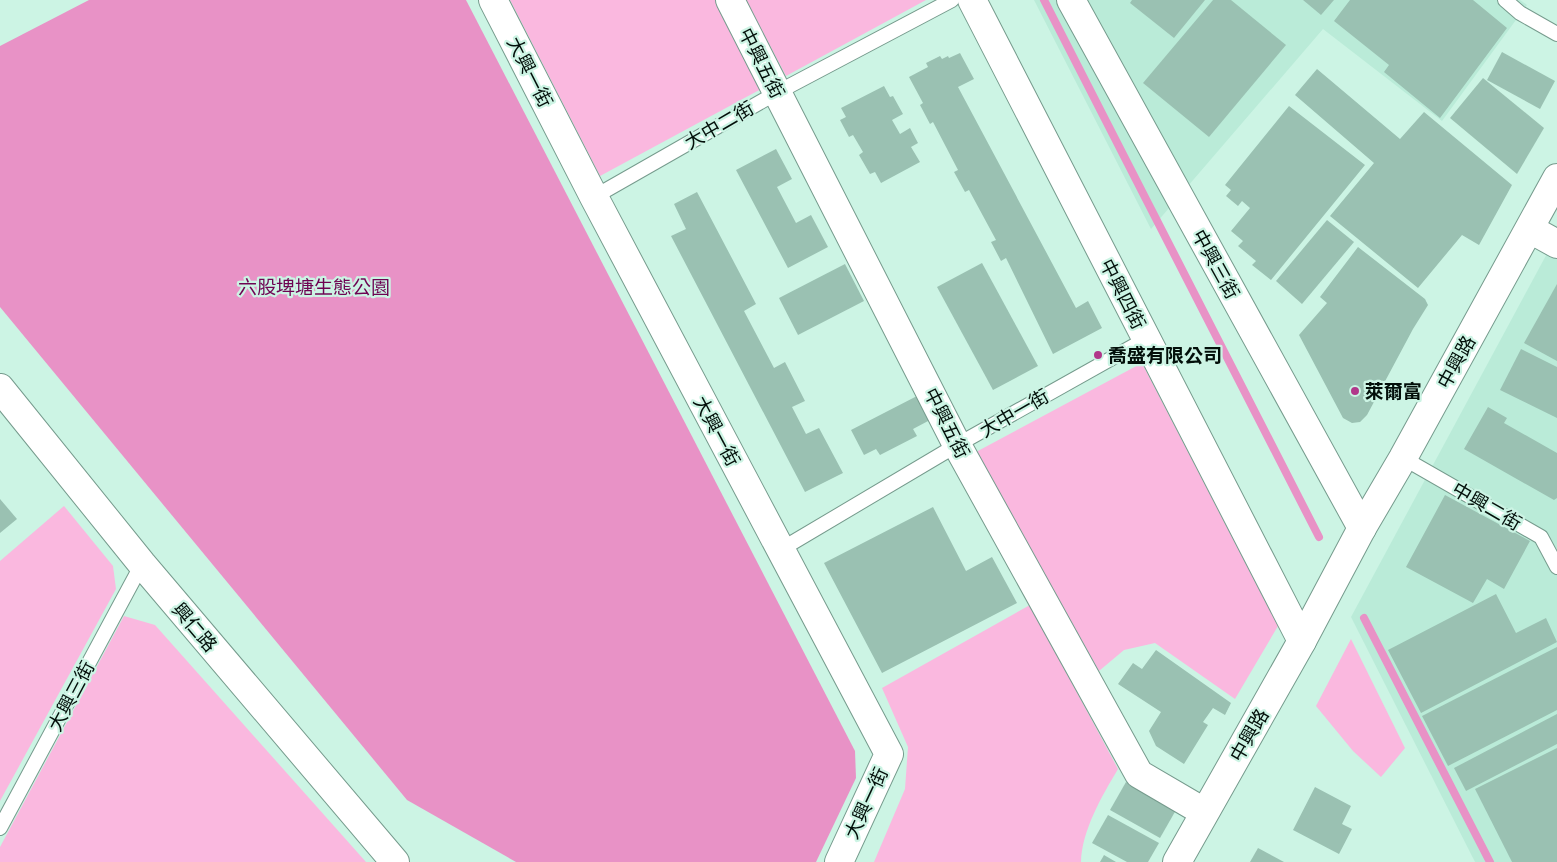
<svg xmlns="http://www.w3.org/2000/svg" width="1557" height="862" viewBox="0 0 1557 862" font-family="Mulish,'Noto Sans TC',sans-serif">
<style>
.built{fill:#baebd8}
.green{fill:#fab8df}
.water{fill:#e892c6}
.lines{fill:none;stroke-linecap:round;stroke-linejoin:round}
.stream{stroke:#e892c6;stroke-width:8}
.building{fill:#9ac1b2}
.service-casing{stroke:#769b8d;stroke-width:16}
.minor-casing{stroke:#769b8d;stroke-width:30}
.tertiary-casing{stroke:#769b8d;stroke-width:30}
.service{stroke:#fff;stroke-width:14}
.minor{stroke:#fff;stroke-width:28}
.tertiary{stroke:#fff;stroke-width:28}
.poi-dot{fill:#b1378a;stroke:#ccf4e4;stroke-width:2}
.labels{text-anchor:middle;stroke-width:4.5;stroke-linejoin:round;paint-order:stroke}
.street-label{font-size:19px;fill:#030f0a;stroke:#ccf4e4}
.park-label{font-size:19px;fill:#6e0352;stroke:#ccf4e4}
.poi-label{font-size:19px;font-weight:bold;fill:#030f0a;stroke:#ccf4e4;text-anchor:start}
</style>
<rect width="100%" height="100%" fill="#ccf4e4"/>
<!-- built -->
<g class="built">
<path d="M1034,0h486l7,5 -85,116 -119,-92 -172,200z"/>
<path d="M1557,235v627h-82l-124,-245z"/>
</g>
<!-- green -->
<g class="green">
<path d="M510,0h206l47,88 -163,88z"/>
<path d="M746,0h180l-140,76z"/>
<path d="M1142,363l136,263 -43,73 -80,-56 -31,7 -25,21 -123,-219z"/>
<path d="M64,506l49,60 3,23 -116,212v-240z"/>
<path d="M1030,605l88,164c-16,27 -36,61 -37,93h-207l31,-73 3,-42 -26,-59z"/>
<path d="M124,616l31,9 211,237h-366v-15z"/>
<path d="M1351,639l54,109 -24,29 -28,-26 -37,-45z"/>
</g>
<!-- water -->
<path class="water" d="M89,0h377l389,751 1,27 -40,84h-300l-109,-62 -407,-493v-261z"/>
<g class="lines">
<!-- stream -->
<g class="stream">
<path d="M1044,0l275,537"/>
<path d="M1364,618l126,244"/>
</g>
</g>
<!-- building -->
<g class="building">
<path d="M1132,0h73l-31,38 -44,-35z"/>
<path d="M1213,0h18l55,45 -77,92 -66,-54z"/>
<path d="M1303,0h31l-13,15z"/>
<path d="M1350,0h123l34,28 -67,90 -56,-46 5,-7 -55,-44z"/>
<path d="M1502,52l53,29 -15,28 -53,-29z"/>
<path d="M960,53l14,26 -16,8 118,221 12,-7 14,27 -49,26 -47,-96 -5,3 -10,-19 5,-2 -27,-50 -4,2 -11,-20 4,-2 -25,-48 -3,2 -10,-19 3,-2 -14,-26 19,-10 -2,-4 14,-7 2,3 6,-3 1,2z"/>
<path d="M1317,69l83,70 24,-27 88,73 -33,60 -17,-10 -44,53 -88,-72 44,-53 -79,-68z"/>
<path d="M1483,78l61,50 -27,46 -67,-56z"/>
<path d="M884,86l6,11 3,-1 10,18 -11,6 8,14 10,-6 8,15 -7,4 9,15 -39,21 -6,-11 -5,2 -11,-19 4,-3 -10,-17 -4,2 -9,-17 6,-3 -5,-9z"/>
<path d="M1289,106l76,59 -94,115 -19,-15 4,-4 -18,-15 5,-5 -12,-10 19,-23 -8,-7 -4,5 -12,-10 5,-6 -6,-5z"/>
<path d="M776,149l16,30 -15,8 19,36 15,-8 17,32 -40,21 -52,-98z"/>
<path d="M697,192l59,112 -12,7 30,57 11,-6 20,39 -13,6 14,27 13,-6 24,45 -38,19 -134,-256 15,-7 -12,-25z"/>
<path d="M1327,220l27,22 -52,62 -26,-23z"/>
<path d="M1358,247l67,52 3,6 -15,24 -46,86 -7,7 -8,1 -9,-5 -44,-83 28,-32 -7,-6z"/>
<path d="M982,263l56,103 -45,24 -56,-103z"/>
<path d="M845,264l19,37 -66,34 -19,-37z"/>
<path d="M1557,284v77l-33,-18z"/>
<path d="M1521,349l36,18v51l-57,-28z"/>
<path d="M917,396l13,24 -17,9 4,7 -37,19 -4,-6 -12,6 -13,-25z"/>
<path d="M1488,407l19,11 -3,5 53,30v45l-3,2 -90,-51z"/>
<path d="M1445,495l85,46 -26,48 -17,-10 -14,24 -67,-36z"/>
<path d="M0,499l17,20 -17,14z"/>
<path d="M933,507l33,64 26,-14 25,46 -135,70 -58,-110z"/>
<path d="M1496,594l20,39 30,-15 11,24 -136,71 -33,-63z"/>
<path d="M1557,647v63l-109,56 -26,-50z"/>
<path d="M1156,650l75,53 -6,12 -12,-7 -10,14 5,3 -24,39 -28,-18 -7,-15 12,-19 -43,-28 15,-21 9,6z"/>
<path d="M1557,714v30l-91,47 -12,-23z"/>
<path d="M1557,748v114h-45l-37,-73z"/>
<path d="M1126,782l50,28 -16,28 -50,-28z"/>
<path d="M1315,787l36,19 -9,18 10,5 -13,25 -46,-24z"/>
<path d="M1108,815l51,28 -11,19h-21l-35,-19z"/>
<path d="M1258,848l26,14h-34z"/>
<path d="M1104,855l12,7h-16z"/>
</g>
<g class="lines">
<!-- service casing -->
<g class="service-casing">
<g id="service">
<path d="M1505,0l15,13 37,21"/>
<path d="M594,197l184,-105 174,-92"/>
<path d="M1403,458l138,79 16,30"/>
<path d="M780,550l177,-105 189,-106"/>
<path d="M0,828l142,-264"/>
</g>
</g>
<!-- minor casing -->
<g class="minor-casing">
<g id="minor">
<path d="M493,0l101,197 295,557 -50,108"/>
<path d="M730,0l227,445 182,329 65,38"/>
<path d="M972,0l330,641"/>
<path d="M1071,0l291,528"/>
<path d="M1530,229l27,15"/>
<path d="M0,388l142,176 253,298"/>
</g>
</g>
<!-- tertiary casing -->
<g class="tertiary-casing">
<path id="tertiary" d="M1177,862l125,-221 60,-113 41,-70 154,-280"/>
</g>
<!-- service -->
<use href="#service" class="service"/>
<!-- minor -->
<use href="#minor" class="minor"/>
<!-- tertiary -->
<use href="#tertiary" class="tertiary"/>
</g>
<!-- markers -->
<g class="poi-dot">
<circle cx="1098" cy="355" r="5"/>
<circle cx="1355" cy="391" r="5"/>
</g>
<g class="labels">
<!-- street labels -->
<g class="street-label">
<text transform="translate(762 63) rotate(63)" y="7">中興五街</text>
<text transform="translate(530 72) rotate(63)" y="7">大興一街</text>
<text transform="translate(719 125) rotate(-30)" y="7">大中二街</text>
<text transform="translate(1216 264) rotate(61)" y="7">中興三街</text>
<text transform="translate(1123 294) rotate(63)" y="7">中興四街</text>
<text transform="translate(1456 362) rotate(-61)" y="7">中興路</text>
<text transform="translate(1014 413) rotate(-30)" y="7">大中一街</text>
<text transform="translate(947 423) rotate(63)" y="7">中興五街</text>
<text transform="translate(717 431) rotate(62)" y="7">大興一街</text>
<text transform="translate(1487 506) rotate(30)" y="7">中興二街</text>
<text transform="translate(195 627) rotate(50)" y="7">興仁路</text>
<text transform="translate(71 696) rotate(-62)" y="7">大興三街</text>
<text transform="translate(1249 735) rotate(-60)" y="7">中興路</text>
<text transform="translate(866 803) rotate(-65)" y="7">大興一街</text>
</g>
<!-- park labels -->
<g class="park-label">
<text x="314" y="294">六股埤塘生態公園</text>
</g>
<!-- poi labels -->
<g class="poi-label">
<text x="1108" y="362">喬盛有限公司</text>
<text x="1365" y="398">萊爾富</text>
</g>
</g>
</svg>
